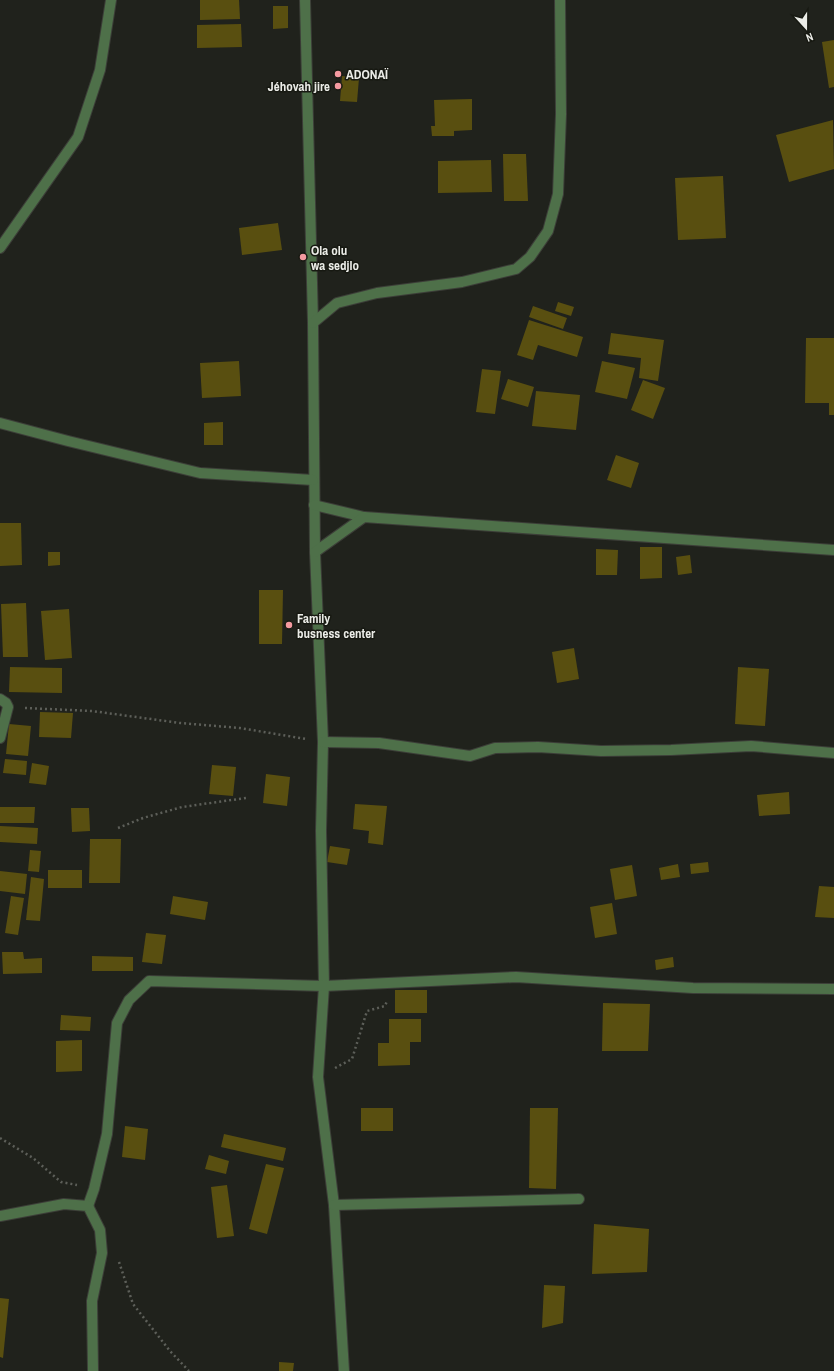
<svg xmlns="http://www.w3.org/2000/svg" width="834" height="1371" viewBox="0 0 834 1371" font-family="'Archivo Narrow',sans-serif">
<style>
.building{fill:#594f10}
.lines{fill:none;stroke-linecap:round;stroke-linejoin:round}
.street-casing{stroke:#3c3e38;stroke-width:12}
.path{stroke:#5d5f59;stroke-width:2.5;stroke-dasharray:2 3;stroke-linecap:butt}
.street{stroke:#4e7049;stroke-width:10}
.poi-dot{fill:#f49aa0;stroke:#171912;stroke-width:1.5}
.labels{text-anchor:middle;stroke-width:3;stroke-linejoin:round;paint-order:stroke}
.poi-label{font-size:13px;font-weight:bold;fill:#ebece7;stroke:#171912;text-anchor:start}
</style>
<rect width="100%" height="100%" fill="#20221c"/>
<!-- building -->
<g class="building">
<path d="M200,0h39l1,19 -40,1z"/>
<path d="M273,6h15v22l-15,1z"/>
<path d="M241,24l1,23 -45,1v-23z"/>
<path d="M834,40v47l-5,1 -7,-46z"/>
<path d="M342,76l17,2 -2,24 -17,-1z"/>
<path d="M472,99v31l-18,1v5h-22l-1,-10h4l-1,-26z"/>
<path d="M833,120l1,49 -45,13 -13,-47z"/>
<path d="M503,154h23l2,47h-24z"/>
<path d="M491,160l1,32 -54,1v-32z"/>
<path d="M723,176l3,62 -48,2 -3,-62z"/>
<path d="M278,223l4,27 -40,5 -3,-27z"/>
<path d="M558,302l16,5 -3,9 -16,-5z"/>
<path d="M533,306l34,12 -4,11 -34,-12z"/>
<path d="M529,320l54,17 -6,20 -39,-12 -5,15 -16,-5z"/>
<path d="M611,333l53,7 -6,41 -19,-3 2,-20 -33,-4z"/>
<path d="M806,338h28v77h-5v-12h-24z"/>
<path d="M239,361l2,35 -39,2 -2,-35z"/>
<path d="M602,361l33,7 -8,31 -32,-7z"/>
<path d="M482,369l19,2 -6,43 -19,-2z"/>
<path d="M508,379l26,8 -6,20 -27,-8z"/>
<path d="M643,380l22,8 -12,31 -22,-9z"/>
<path d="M536,391l44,4 -4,35 -44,-4z"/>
<path d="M223,422v23h-19v-22z"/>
<path d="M616,455l23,8 -8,25 -24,-8z"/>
<path d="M0,523h21l1,42 -22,1z"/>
<path d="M640,547h22v31l-22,1z"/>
<path d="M596,549l22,1 -1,25h-21z"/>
<path d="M48,552h12v13l-12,1z"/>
<path d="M690,555l2,18 -14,2 -2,-18z"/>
<path d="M259,590h24l-1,54h-23z"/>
<path d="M26,603l2,54h-25l-2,-53z"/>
<path d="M69,609l3,49 -27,2 -4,-49z"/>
<path d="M574,648l5,31 -22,4 -5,-31z"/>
<path d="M10,667l52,1v25l-53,-1z"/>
<path d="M738,667l31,2 -4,57 -30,-2z"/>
<path d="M40,712l33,1 -2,25 -32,-1z"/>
<path d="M9,724l22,2 -3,30 -22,-2z"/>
<path d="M5,759l22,2 -1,14 -23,-2z"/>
<path d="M32,763l17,3 -3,19 -17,-2z"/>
<path d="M212,765l24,2 -3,29 -24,-2z"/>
<path d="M266,774l24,3 -3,29 -24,-3z"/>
<path d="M789,792l1,22 -31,2 -2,-21z"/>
<path d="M355,804l32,2 -4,39 -15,-2 1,-12 -16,-2z"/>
<path d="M0,807h35l-1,16h-34z"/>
<path d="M71,808h18l1,23 -18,1z"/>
<path d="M0,826l38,2 -1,16 -37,-2z"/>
<path d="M90,839h31l-1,44h-31z"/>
<path d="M330,846l20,3 -3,16 -20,-3z"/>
<path d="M30,850l11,1 -2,21 -11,-1z"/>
<path d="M708,862l1,10 -18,2 -1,-10z"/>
<path d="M678,864l2,13 -19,3 -2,-12z"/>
<path d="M632,865l5,31 -22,4 -5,-31z"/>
<rect x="48" y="870" width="34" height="18"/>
<path d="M0,871l27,3 -2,20 -25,-3z"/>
<path d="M31,877l13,2 -4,42 -14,-1z"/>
<path d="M819,886l15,1v31l-19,-1z"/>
<path d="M11,896l13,2 -6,37 -13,-2z"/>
<path d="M173,896l35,6 -3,18 -35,-6z"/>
<path d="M612,903l5,31 -22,4 -5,-31z"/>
<path d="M146,933l20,2 -4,29 -20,-2z"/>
<path d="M2,952h21l1,7 18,-1v15l-39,1z"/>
<path d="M92,956l41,1v14h-41z"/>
<path d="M673,957l1,10 -18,3 -1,-10z"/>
<rect x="395" y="990" width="32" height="23"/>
<path d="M603,1003l47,1 -2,47h-46z"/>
<path d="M61,1015l30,2 -1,14 -30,-1z"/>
<path d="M389,1019h32v23h-11v23l-32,1v-23h11z"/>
<path d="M82,1040v31l-26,1v-31z"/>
<rect x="361" y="1108" width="32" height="23"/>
<path d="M530,1108h28l-2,81 -27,-1z"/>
<path d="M125,1126l23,3 -3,31 -23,-3z"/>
<path d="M224,1134l62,14 -3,13 -62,-14z"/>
<path d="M209,1155l20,6 -3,13 -21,-5z"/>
<path d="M266,1164l18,4 -17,66 -18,-5z"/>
<path d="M227,1185l7,51 -17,2 -6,-51z"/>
<path d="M594,1224l55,5 -2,43 -55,2z"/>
<path d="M544,1285l21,1 -2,37 -21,5z"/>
<path d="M0,1298l9,1 -6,59 -3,-1z"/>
<path d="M279,1362l15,1 -1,8h-14z"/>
</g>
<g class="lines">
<!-- street casing -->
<g class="street-casing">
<g id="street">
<path d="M305,0l8,323 2,229 8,190 -2,89 3,155 -6,91 16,128 10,166"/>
<path d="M0,248l78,-111 22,-67 11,-70"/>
<path d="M313,323l24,-20 40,-10 85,-11 54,-13 14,-12 18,-26 10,-37 3,-80 -1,-114"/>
<path d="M0,423l68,18 132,32 113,7"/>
<path d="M314,505l50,12"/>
<path d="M315,552l49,-35 470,33"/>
<path d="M0,699l6,4 2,4 -8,31"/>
<path d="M323,742l56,1 91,13 25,-8 43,-1 63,4 70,-1 80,-4 83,7"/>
<path d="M334,1205l245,-6"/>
<path d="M88,1206l6,-17 13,-55 10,-111 12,-23 20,-19 175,5 192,-9 177,11 141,1"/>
<path d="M0,1216l64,-12 24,2 12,24 2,23 -10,48 1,70"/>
</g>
</g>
<!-- path -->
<g class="path">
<path d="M25,708l67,3 88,12 60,5 66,11"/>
<path d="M118,828l25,-10 39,-11 64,-9"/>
<path d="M335,1068l17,-9 15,-48 18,-5 2,-5"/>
<path d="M0,1138l33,20 28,24 16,3"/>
<path d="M119,1262l14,42 37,47 19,20"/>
</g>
<!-- street -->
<use href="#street" class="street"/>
</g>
<!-- markers -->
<g class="poi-dot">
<circle cx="338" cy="74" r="4"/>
<circle cx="338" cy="86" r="4"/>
<circle cx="303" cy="257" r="4"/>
<circle cx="289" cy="625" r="4"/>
</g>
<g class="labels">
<!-- poi labels -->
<g class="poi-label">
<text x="346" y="79">ADONAÏ</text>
<text x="330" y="91" text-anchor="end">Jéhovah jire</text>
<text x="311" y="255">Ola olu<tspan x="311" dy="15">wa sedjlo</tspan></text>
<text x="297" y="623">Family<tspan x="297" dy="15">busness center</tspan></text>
</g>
</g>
<!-- north arrow -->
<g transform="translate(806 28) rotate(159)" stroke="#171912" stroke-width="3" paint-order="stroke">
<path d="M0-3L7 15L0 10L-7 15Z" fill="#ebece7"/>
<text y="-6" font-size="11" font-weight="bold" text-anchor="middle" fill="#ebece7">N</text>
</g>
</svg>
